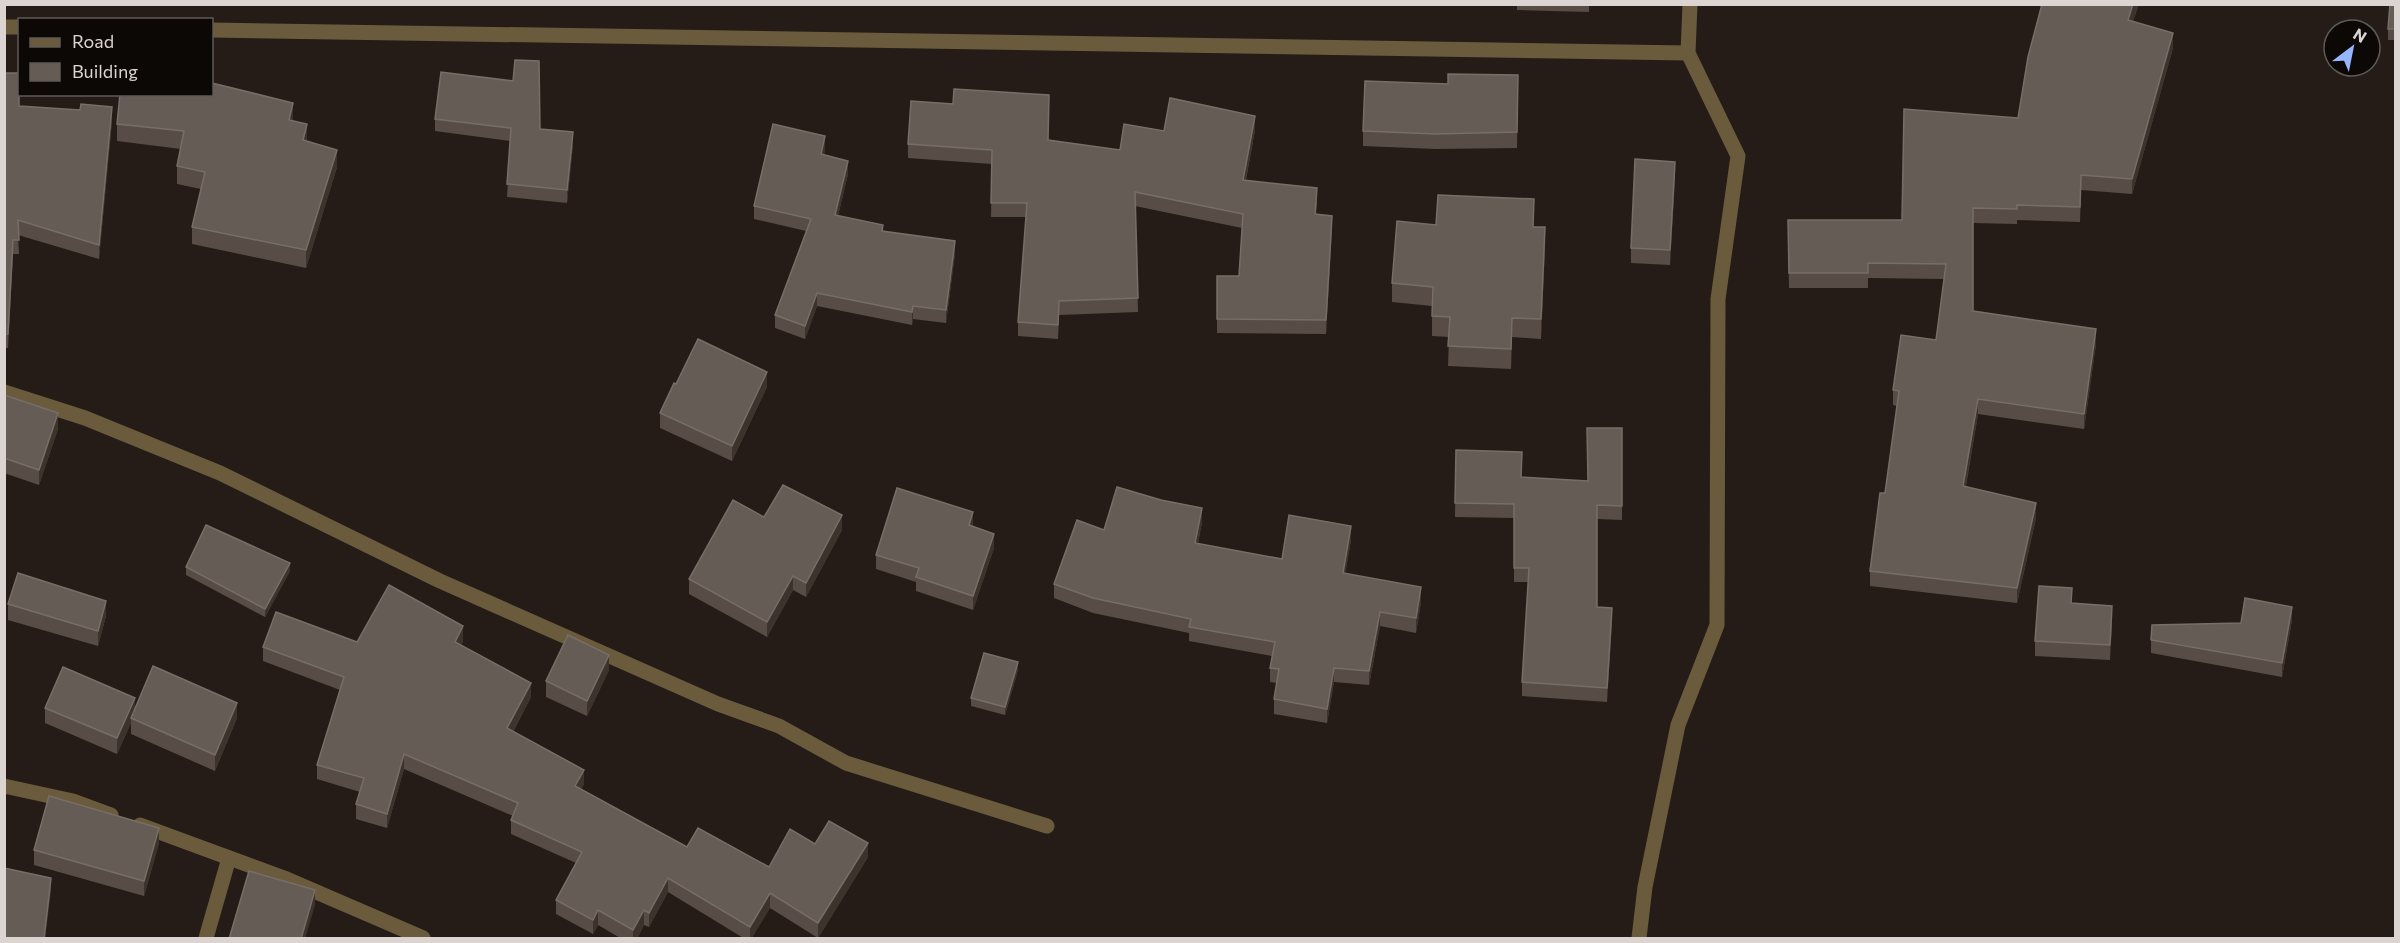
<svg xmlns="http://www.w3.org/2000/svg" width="2400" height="943" viewBox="0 0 2400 943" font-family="Commissioner,sans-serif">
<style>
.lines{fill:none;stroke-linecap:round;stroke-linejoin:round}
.minor{stroke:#6b5b3d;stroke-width:15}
.wall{fill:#574d46}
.shaded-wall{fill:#3d332d}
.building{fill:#655c55;stroke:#786e68;stroke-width:1.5}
</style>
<rect width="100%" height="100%" fill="#261c17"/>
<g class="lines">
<!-- minor -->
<g class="minor">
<path d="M4,27h16"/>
<path d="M212,30l1476,23"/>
<path d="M4,392l81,26 135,55 220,108 278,123 61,22 67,37 201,63"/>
<path d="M4,786l69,15 38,14"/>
<path d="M140,825l144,53 139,60"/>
<path d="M206,938l23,-80"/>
<path d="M1639,938l6,-51 33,-162 39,-100 1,-326 20,-143 -50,-103 2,-49"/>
</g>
</g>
<!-- wall -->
<g class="wall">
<path d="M1517,4h72v8l-72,-2z"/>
<path d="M2042,4h97l-6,17 40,27 -41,146 -51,-4 -1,32 -63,-2v4l-44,-1v88l123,33 -12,85 -106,-15 -12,72 70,32 -19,85 -147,-17v-15l15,-78 12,-87 -4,-1v-15l43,-50 8,-61 -76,-1v10h-79l-1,-68h114l116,-102z"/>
<path d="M2396,4v36h-8v-11z"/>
<path d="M4,73l15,33 93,15 -13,138 -81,-24 1,19h-6l-5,94h-4z"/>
<path d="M1518,75l-1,73 -81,1 -73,-3v-15l85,-47z"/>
<path d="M435,119l105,10 33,16 -6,58 -60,-6 3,-56 -75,-10z"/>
<path d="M293,121l14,20 30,26 -31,101 -114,-24v-17l9,-38 -24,-5v-18l4,-17 -64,-8v-17z"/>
<path d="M1255,130l-9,50 71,22 -1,13 16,14 -6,105 -109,-1v-57h22l3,-48 -107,-22 3,106 -79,3 -1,24 -40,-3v-14l8,-105h-35l1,-53 -84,-6v-14l140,-4 72,10 44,-19z"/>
<path d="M825,149l-1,6 24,19 -10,42 117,38 -9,69 -33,-4 -1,6 -95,-19 -12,33 -30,-11v-13l31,-84 -52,-12v-13z"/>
<path d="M1675,177l-5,88 -39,-2v-15z"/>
<path d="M1436,225l97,2 12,20 -4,92 -29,-2 -1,32 -63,-3 1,-29 -17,-1v-30l-40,-4v-19z"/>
<path d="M767,387l-35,74 -72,-33v-15z"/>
<path d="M4,395l54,34 -19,56 -35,-12z"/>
<path d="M1456,450l65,27 101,29v14l-25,-1v88l15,15 -5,80 -85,-6v-14l7,-100h-15v-64l-59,-1z"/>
<path d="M764,517l78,13 -36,67 -13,-7 -26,47 -78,-43v-15z"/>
<path d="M1202,522l-4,22 84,15 69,-19 -6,34 76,28 -5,31 -36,-7 -11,59 -35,-3 -7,41 -53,-9v-15l3,-16 -7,-1v-14l2,-12 -83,-15v-8l-96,-20 -39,-15v-14l50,-54z"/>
<path d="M973,526l21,22 -21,62 -57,-19v-9l-40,-13v-14z"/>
<path d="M186,567l104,4 -25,46 -79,-42z"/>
<path d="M2072,603l40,18 -2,39 -75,-4v-15z"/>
<path d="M8,604l98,12 -8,30 -90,-26z"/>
<path d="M2292,620l-10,57 -131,-24v-13l90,-17z"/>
<path d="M463,641l-2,4 70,52 -18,35 71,52 -3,5 106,58 82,20 46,-23 53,13 -50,81 -48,-30 -19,31h-6l-77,-47 -19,35 -5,-2 -7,14h-15l-24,-14 -5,9 -37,-20v-14l20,-37 -65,-29v-14l2,-4 -109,-47 -17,59 -31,-9v-15l4,-12 -43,-13v-14l23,-75 -77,-29v-14l94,-5z"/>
<path d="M609,670l-22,46 -41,-19v-16z"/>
<path d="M1018,670l-13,45 -34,-9v-8z"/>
<path d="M45,708l90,1 102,9 -22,53 -84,-37v-11l-14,31 -72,-31z"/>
<path d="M159,843l-15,53 -110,-31v-15z"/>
</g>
<!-- shaded-wall -->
<g class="shaded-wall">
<path d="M2133,4h6l-11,30v-14z"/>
<path d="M2173,33v15l-41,146v-15z"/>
<path d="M293,103v17l-4,18v-18z"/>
<path d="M112,107v14l-13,138v-14z"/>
<path d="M1255,116v14l-12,64v-14z"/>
<path d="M307,124v18l-4,-2z"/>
<path d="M573,132v13l-6,58v-13z"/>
<path d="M825,136v13l-4,18v-13z"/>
<path d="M337,150v17l-31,101v-18z"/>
<path d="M848,161v13l-13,54v-13z"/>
<path d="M1675,162v15l-5,88v-15z"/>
<path d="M1332,216v13l-6,105v-14z"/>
<path d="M1545,227v20l-4,92v-20z"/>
<path d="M13,240v14l-5,94v-14z"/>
<path d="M955,241v13l-9,69v-13z"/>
<path d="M817,293v13l-12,33v-13z"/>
<path d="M1059,301v14l-1,24v-14z"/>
<path d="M913,306v13l-1,6v-13z"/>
<path d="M1512,318v19l-1,32v-20z"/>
<path d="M2096,329v15l-12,85v-15z"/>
<path d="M767,372v15l-35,74v-15z"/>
<path d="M1978,399v15l-15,87v-15z"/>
<path d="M58,413v16l-19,56v-15z"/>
<path d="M2036,503v15l-19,85v-15z"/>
<path d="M1202,508v14l-7,36v-15z"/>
<path d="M973,512v14l-4,-1z"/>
<path d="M842,515v15l-36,67v-14z"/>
<path d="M1351,526v14l-8,48v-15z"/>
<path d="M994,534v14l-21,62v-14z"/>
<path d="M290,563v8l-25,46v-8z"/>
<path d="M793,576v14l-26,47v-15z"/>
<path d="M1421,587v15l-5,31v-15z"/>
<path d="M106,601v15l-8,30v-15z"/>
<path d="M2112,606v15l-2,39v-15z"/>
<path d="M2292,607v13l-10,57v-14z"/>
<path d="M1612,608v14l-5,80v-14z"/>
<path d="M1380,612v14l-11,59v-14z"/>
<path d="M463,626v15l-8,15v-14z"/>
<path d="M609,655v15l-22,46v-15z"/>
<path d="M1018,662v8l-13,45v-8z"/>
<path d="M1334,668v14l-7,41v-14z"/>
<path d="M531,683v14l-24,46v-15z"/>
<path d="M135,698v15l-4,5v5l-14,31v-16z"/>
<path d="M237,703v15l-22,53v-16z"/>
<path d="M404,754v15l-17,59v-14z"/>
<path d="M584,770v14l-9,16v-14z"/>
<path d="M159,828v15l-15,53v-15z"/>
<path d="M868,843v14l-50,81v-15z"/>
<path d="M51,878v14l-6,47h-1z"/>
<path d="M668,878v14l-19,35v-14z"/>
<path d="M315,890v15l-10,34h-4z"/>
<path d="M770,893v15l-19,31h-1v-12z"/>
<path d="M598,910v15l-5,9v-14z"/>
<path d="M644,910v15l-7,14h-4v-9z"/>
</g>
<!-- building -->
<g class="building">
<path d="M2042,4h91l-5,16 45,13 -41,146 -51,-4 -1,32 -63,-2v4l-44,-1v103l123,18 -12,85 -106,-15 -15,87 73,17 -19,85 -147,-17 10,-78h5l14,-102 -6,-1 8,-55 35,5 10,-76 -78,-1v10h-79l-1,-53h114l2,-111 114,9 10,-61z"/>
<path d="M2390,4h6v25h-8z"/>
<path d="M515,60l24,1 1,68 33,3 -6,58 -60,-6 4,-56 -76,-9 6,-47 72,9z"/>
<path d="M4,73h15v33l61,4 1,-6 31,3 -13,138 -81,-25 1,20h-6l-5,94h-4z"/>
<path d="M1448,74l70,1 -1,57 -81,2 -73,-3 2,-50 83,3z"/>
<path d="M212,83l81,20 -4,17 18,4 -4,16 34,10 -31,100 -114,-23 13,-55 -28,-6 7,-35 -67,-7 3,-30h92z"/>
<path d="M954,89l95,6 -1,45 72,10 4,-26 40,7 6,-33 85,18 -12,64 74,8 -2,26 17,2 -6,104 -109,-1v-43h22l4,-62 -108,-22 3,106 -79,3 -1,24 -40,-3 9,-119h-36l1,-53 -84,-6 3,-43 42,3z"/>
<path d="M773,124l52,12 -4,18 27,7 -13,54 48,10 -1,6 73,10 -9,69 -33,-4 -1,6 -95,-19 -12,33 -30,-11 36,-96 -57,-13z"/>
<path d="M1635,159l40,3 -5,88 -39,-2z"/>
<path d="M1438,195l96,4 -1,28h12l-4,92 -29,-1 -1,31 -63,-3 2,-29 -18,-1 1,-29 -41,-4 5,-62 39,4z"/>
<path d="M698,339l69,33 -35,74 -72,-33 14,-30 2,1z"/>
<path d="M4,395l54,18 -19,57 -35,-12z"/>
<path d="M1587,428h35v78l-25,-1v102l15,1 -5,80 -85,-6 7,-114h-15v-64l-59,-1 1,-53 66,2 -1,25 67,4z"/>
<path d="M783,485l59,30 -36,68 -13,-7 -26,46 -78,-43 44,-79 31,17z"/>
<path d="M1117,487l44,13 41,8 -7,35 87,16 7,-44 62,11 -8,47 78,14 -5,31 -36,-6 -11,59 -35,-3 -7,41 -53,-10 5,-30 -9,-1 5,-26 -86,-15 2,-8 -98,-21 -39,-14 23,-64 27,10z"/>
<path d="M897,488l76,24 -4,13 25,9 -21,62 -57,-19 3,-9 -43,-13z"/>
<path d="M206,525l84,38 -25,46 -79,-42z"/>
<path d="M18,573l88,28 -8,30 -90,-27z"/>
<path d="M389,585l74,41 -8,16 76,41 -24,45 77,42 -9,16 112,61 11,-19 71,39 21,-38 25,15 14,-23 39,22 -50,80 -48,-30 -20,34 -82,-49 -19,35 -5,-3 -11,20 -35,-20 -5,10 -37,-20 26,-48 -71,-32 7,-17 -114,-49 -17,60 -31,-10 8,-26 -47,-13 27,-88 -81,-30 13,-35 81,30z"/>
<path d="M2039,586l33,2 -1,15 41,3 -2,39 -75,-4z"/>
<path d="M2245,598l47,9 -10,56 -131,-23 1,-15 89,-2z"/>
<path d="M568,635l41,20 -22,46 -41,-20z"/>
<path d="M984,653l34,9 -13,45 -34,-9z"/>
<path d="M153,666l84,37 -22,52 -84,-37z"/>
<path d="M63,667l72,31 -18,40 -72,-30z"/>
<path d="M49,796l110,32 -15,53 -110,-31z"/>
<path d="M4,868l47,10 -7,61h-40z"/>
<path d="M249,871l66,19 -14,49h-72z"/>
</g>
<!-- border -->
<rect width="2400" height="943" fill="none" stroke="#dbd4d0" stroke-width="12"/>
<!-- legend -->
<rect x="18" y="18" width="195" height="78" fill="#0c0806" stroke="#5f5a57" stroke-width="1.5"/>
<rect x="30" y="38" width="30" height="9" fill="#6b5b3d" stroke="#5f5a57" stroke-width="1.5"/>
<text x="72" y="48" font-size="18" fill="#dbd4d0">Road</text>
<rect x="30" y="63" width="30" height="18" fill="#655c55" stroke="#5f5a57" stroke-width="1.5"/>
<text x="72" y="78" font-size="18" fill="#dbd4d0">Building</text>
<!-- north arrow -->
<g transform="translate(2352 48) rotate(32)"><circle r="28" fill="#0c0806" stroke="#5f5a57" stroke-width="1.5"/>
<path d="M0-4.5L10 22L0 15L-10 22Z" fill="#95b6fd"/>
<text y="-9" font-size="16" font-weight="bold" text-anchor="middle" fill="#dbd4d0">N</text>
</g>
</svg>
